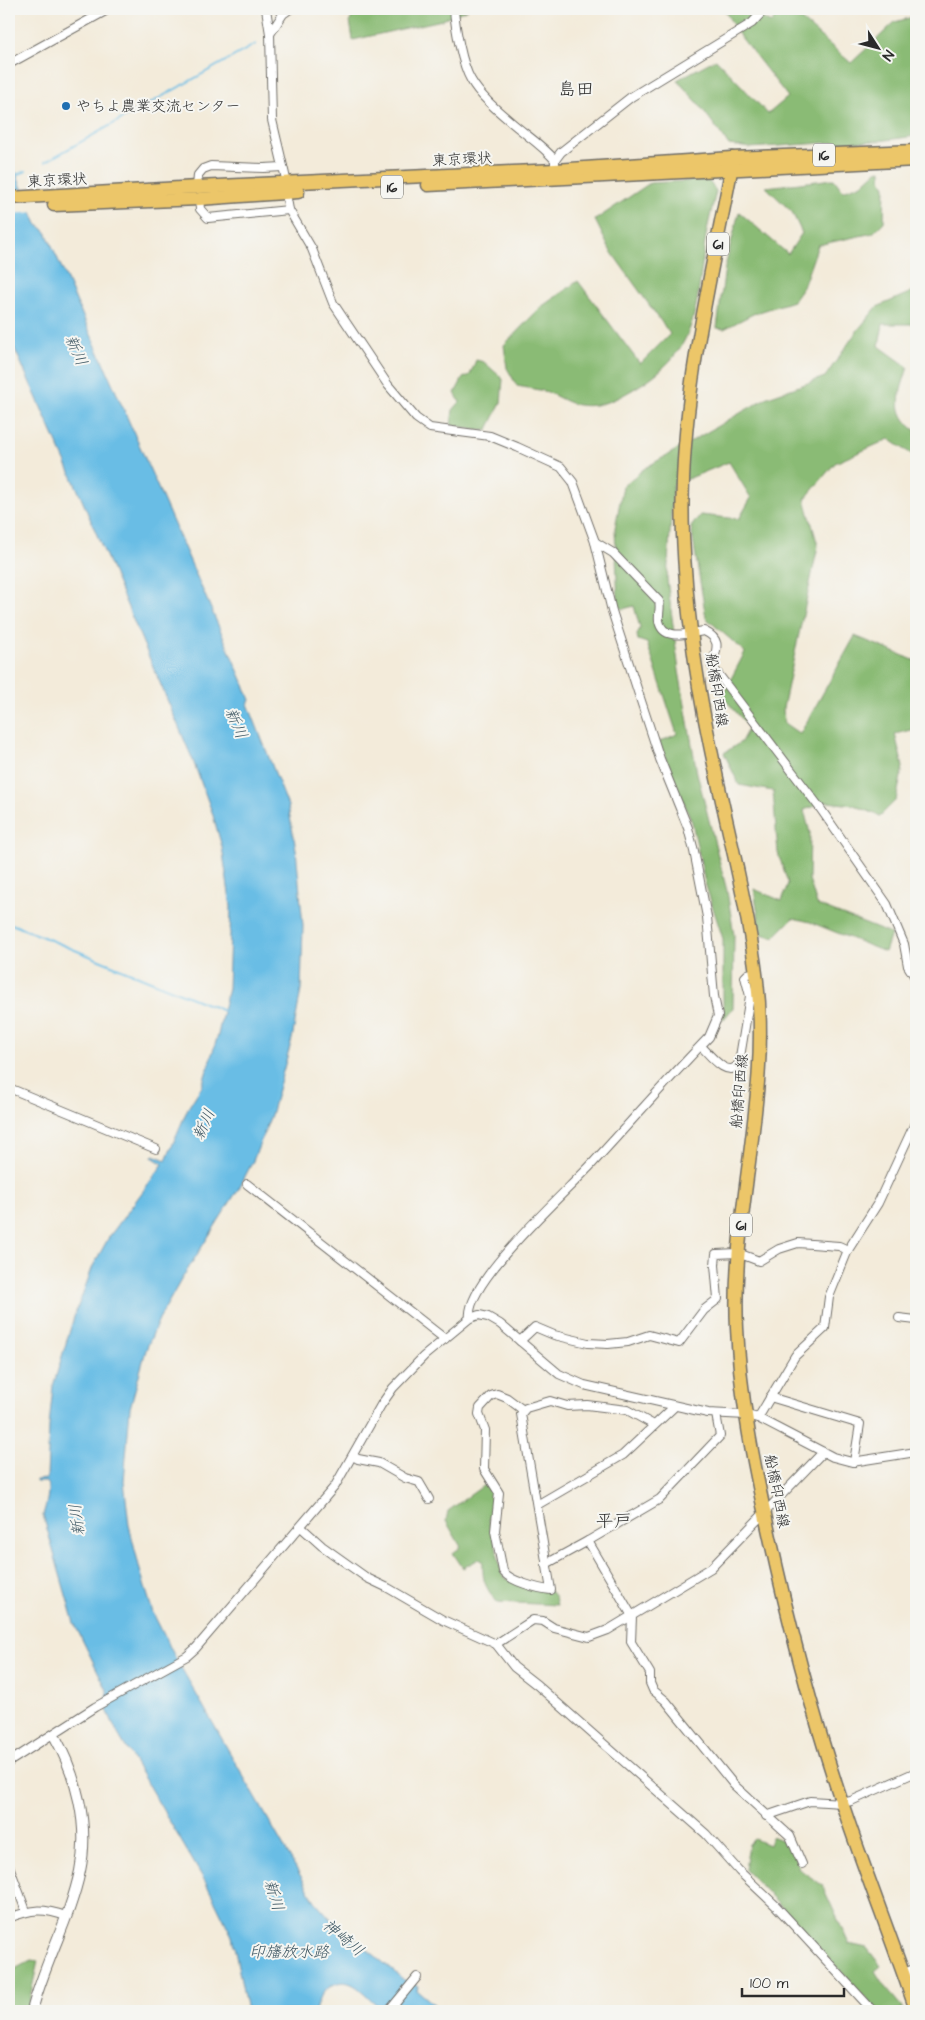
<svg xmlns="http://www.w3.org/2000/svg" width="925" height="2020" viewBox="0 0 925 2020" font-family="'Architects Daughter','Klee One',sans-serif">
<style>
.forest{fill:#8abb74;stroke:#5a7350}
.water{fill:#69bde5;stroke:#4a7488}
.pier{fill:#f3ebda}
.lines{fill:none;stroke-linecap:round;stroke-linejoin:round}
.stream{stroke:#69bde5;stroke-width:2}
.minor-casing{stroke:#716e68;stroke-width:10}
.tertiary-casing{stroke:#716e68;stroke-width:12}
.primary-casing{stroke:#716e68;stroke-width:15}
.trunk-casing{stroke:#716e68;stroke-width:15}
.minor{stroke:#fff;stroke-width:8}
.tertiary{stroke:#fff;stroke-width:10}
.primary{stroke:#ecc669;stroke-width:12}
.trunk{stroke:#ecc669;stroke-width:12}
.poi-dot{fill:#1f6fb2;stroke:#f6f6f2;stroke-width:2}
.labels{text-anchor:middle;stroke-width:4;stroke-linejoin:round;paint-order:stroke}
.shield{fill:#f6f6f2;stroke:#686867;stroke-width:1}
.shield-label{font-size:14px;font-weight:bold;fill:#2b2b2b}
.poi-label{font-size:15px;fill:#2b2b2b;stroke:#f6f6f2;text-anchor:start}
.street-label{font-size:15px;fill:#2b2b2b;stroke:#f6f6f2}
.water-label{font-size:16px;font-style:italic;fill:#3e5763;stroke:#f6f6f2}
.quarter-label{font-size:18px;fill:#2b2b2b;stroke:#f6f6f2}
</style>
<rect width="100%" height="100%" fill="#f6f6f2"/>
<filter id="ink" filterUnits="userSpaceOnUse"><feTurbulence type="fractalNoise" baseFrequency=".02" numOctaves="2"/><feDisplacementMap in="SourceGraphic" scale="10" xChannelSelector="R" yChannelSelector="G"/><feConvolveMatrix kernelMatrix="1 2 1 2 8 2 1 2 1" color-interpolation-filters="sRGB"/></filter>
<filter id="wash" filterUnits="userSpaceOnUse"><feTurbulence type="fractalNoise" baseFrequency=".0096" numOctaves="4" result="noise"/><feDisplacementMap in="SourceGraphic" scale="20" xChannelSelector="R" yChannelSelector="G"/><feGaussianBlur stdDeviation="1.12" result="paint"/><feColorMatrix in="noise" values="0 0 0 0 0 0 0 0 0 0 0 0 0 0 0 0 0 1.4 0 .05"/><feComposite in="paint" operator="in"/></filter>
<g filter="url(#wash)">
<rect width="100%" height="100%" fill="#f3ebda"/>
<!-- forest -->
<g class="forest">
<path d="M356,9h112l-26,11 -89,20 -3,-19z"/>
<path d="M724,9h19l28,14 11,-14h7l62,54 44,-41 21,-6v120l-38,5 -55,2 -73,5 -21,-3 -31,-42 -21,-23 39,-21 52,55 20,-17 -51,-65z"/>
<path d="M881,170v9l4,7 -1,36 -11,11 -55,12 -15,42 -10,14 -40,13 -29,15 -7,-1 8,-61 14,-55 49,42 14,-21 -10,-21 -26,-25 68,-8 9,12 19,-7 14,-13z"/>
<path d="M708,180l8,11c-4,19 -10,39 -12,59 -9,67 -8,103 -72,140 -17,10 -34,18 -54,15 -11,-2 -21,-9 -31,-13 -10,-3 -20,-4 -30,-6l-10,-18 -3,-23 37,-38 37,-26 62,83 30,-30 -60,-84 -15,-30 55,-37z"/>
<path d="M916,290v34h-33l-4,22 29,21c-8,26 -18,45 8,64v26l-27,-18 -54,24 -30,36 13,47 -35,162 1,15 16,11 55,-98 61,25v68l-21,5 8,33 -7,33 -16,16 -26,-11 -27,-3 -23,8 6,23 -1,46 8,26 74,29 -6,18 -75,-30 -17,-4 -19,19 -13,-3 -7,-45 28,12 6,-18 -10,-30 -5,-62 -34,-6 -15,-32 17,-11 8,-15 -27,-31 23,-44 -39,-34 -15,-91 9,-12 39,4 12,-21 -22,-36 -56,23 -6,94 12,92 18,102 30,118 7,44 -1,73 -10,12v-81l-18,-56 -13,-61 -33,-80 18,-8 -30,-91 -9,-3 -1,-5 3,-7 -6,-22 -11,3 -5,-3 -3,-78 8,-42 22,-18 123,-71 57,-20 32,-46 20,-24z"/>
<path d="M476,360l8,2 19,17 -2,24 -14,28 -36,-6 2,-15 7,-8 -5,-9 8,-15 7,-3z"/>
<path d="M487,1483l8,13 -7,24 6,17 8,38 5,4 44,13 4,5 2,8 -60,-3c-12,-15 -15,-21 -14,-41l-4,-2 -16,9 -10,-15 8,-6 -15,-26 2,-10z"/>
<path d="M772,1836l19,8 8,25 23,16 27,59 18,4 14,18 -6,5 10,16 17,20 1,4h-26l-98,-107 -34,-34 4,-26 5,-5 15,6z"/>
<path d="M32,1960l6,1 -11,50h-18v-39z"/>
</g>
<!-- water -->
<path class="water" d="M9,157l28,67 9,8 197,450 7,18 -2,4 40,102 8,43 7,77 -2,64 -9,49 -21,76 -18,46 -14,27 -58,92 -22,39 -13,31 -16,58 -6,73 5,44 11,45 13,43 22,44 140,244 15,17 74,62 14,6 -1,4 25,21c-10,0 -48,2 -55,0 -19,-7 -32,-40 -56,-25 -10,7 -13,14 -16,25h-68l-15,-75 -26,-53 -88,-149 -11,-24v-20l-33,-67 -31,-108c3,-11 7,-22 4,-33h-11v-2l11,-1 2,-53 4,-40 21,-69 19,-51 16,-29 54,-73 -11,-7 1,-2 13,5 22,-52 14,-22 16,-51 10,-47 3,-81 -9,-60 -10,-35 -20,-54 -115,-270 -68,-152z"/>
<!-- pier -->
<path class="pier" d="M26,190l10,22 -27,2v-23z"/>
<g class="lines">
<!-- stream -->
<g class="stream">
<path d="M45,162l211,-118"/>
<path d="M16,175l10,-4"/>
<path d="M9,923l215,88"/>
</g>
</g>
</g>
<g filter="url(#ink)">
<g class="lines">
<!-- minor casing -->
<g class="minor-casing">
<g id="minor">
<path d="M266,9l4,25 2,86 14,59"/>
<path d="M454,9c1,17 8,56 17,71 9,16 26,30 40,42 15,13 31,23 44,38"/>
<path d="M270,34l13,-20 7,-5"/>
<path d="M9,64l100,-55"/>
<path d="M555,170v-10l6,-8 70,-55 121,-74 13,-14"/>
<path d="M197,187l1,-12 5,-6 8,-3 53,2 19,-1"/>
<path d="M199,199l1,10 8,9 81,-8"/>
<path d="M287,199l2,11 23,39 21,54 55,82 28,33 14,10 60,8 27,11 44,20 12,15 22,60 17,69 29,90 19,58 28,69 6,23 13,66 7,79 4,20 -9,21c-41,42 -79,86 -119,129 -25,27 -126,117 -120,152"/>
<path d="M595,542l18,11 46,48c2,7 -1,13 0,20 4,21 30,12 45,10 19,9 12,19 8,35l108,142 67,96 17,40 4,22 8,13"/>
<path d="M701,1046c8,8 28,35 38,17l11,-67 -5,-19 3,-3 8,-2"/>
<path d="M9,1088l147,61"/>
<path d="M247,1184l198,155"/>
<path d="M899,1318l17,2"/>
<path d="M520,1341l15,-14 19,8 34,8 20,1 20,-2 21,-7 30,8 25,-33 14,-11 -3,-34 1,-11 22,-1 21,8 20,-12 19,-6 41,3 9,4"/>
<path d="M770,1397l90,27 -6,38"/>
<path d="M523,1410l-16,-12 -10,-4 -6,2 -11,12 -1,6 6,16 -1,39 15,24 -4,38 8,40c6,10 36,18 48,19l-30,-176 5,-6 24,-7 17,5 20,-1 40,5 27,15"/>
<path d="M716,1414l4,22 -60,63 -72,42 44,75 -1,26 19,31v10l3,7 13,11 68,84 56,51 12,28"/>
<path d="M758,1418l37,-62 30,-28 4,-31 19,-47 30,-47 38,-82"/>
<path d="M353,1456l5,3 21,4 26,15 14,4 10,17"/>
<path d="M537,1505l86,-50 52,-49"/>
<path d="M301,1527l21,19 45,32 21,10 55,32 53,24 18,23 23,18 169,149 33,37 37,35 97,105"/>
<path d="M546,1564l42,-23"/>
<path d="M496,1644l37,-24 10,1 11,7 35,9 19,-7 103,-62 112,-116"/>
<path d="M9,1762l86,-55 92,-51 9,-8 139,-162 46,-81 12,-17 31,-32 46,-38 9,-3 9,2 12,7 59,50 25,11 124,28 38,2 12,3 75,39 19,5 64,-10"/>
<path d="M766,1816l44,-15 32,2 9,-2 65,-29"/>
<path d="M9,1866l17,45"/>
<path d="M9,1918c23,-9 33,-10 57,-2"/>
<path d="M389,2011l28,-34"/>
</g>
</g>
<!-- tertiary casing -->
<g class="tertiary-casing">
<g id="tertiary">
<path d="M904,1974l12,-5"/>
<path d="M32,2011c12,-48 38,-92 48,-140 10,-47 -4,-96 -26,-136"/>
</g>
</g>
<!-- primary casing -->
<g class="primary-casing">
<path id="primary" d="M732,158l-1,13c-23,119 -53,241 -48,364 3,69 12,138 26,205 16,81 38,159 48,241 14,116 -26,231 -20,347 3,69 17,138 32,205 20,92 44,184 74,273 23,69 50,136 73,204"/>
</g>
<!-- trunk casing -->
<g class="trunk-casing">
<g id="trunk">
<path d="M428,185l488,-25"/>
<path d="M9,198l188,-11 358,-17 177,-12 184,-7"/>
<path d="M54,205l145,-6 99,-7"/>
</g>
</g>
<!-- minor -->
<use href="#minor" class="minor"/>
<!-- tertiary -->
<use href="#tertiary" class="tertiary"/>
<!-- primary -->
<use href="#primary" class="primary"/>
<!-- trunk -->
<use href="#trunk" class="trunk"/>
</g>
</g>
<!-- markers -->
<circle class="poi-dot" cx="66" cy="106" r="5"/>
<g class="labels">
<!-- shield labels -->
<g class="shield">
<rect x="813" y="143.5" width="22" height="23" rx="4"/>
<rect x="381" y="175.5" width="22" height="23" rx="4"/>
<rect x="707" y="232.5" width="22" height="23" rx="4"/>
<rect x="730" y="1213.5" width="22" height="23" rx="4"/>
</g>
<g class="shield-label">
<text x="824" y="160">16</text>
<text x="392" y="192">16</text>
<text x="718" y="249">61</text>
<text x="741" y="1230">61</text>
</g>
<!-- poi labels -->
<g class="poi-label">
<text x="76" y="111">やちよ農業交流センター</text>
</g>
<!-- street labels -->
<g class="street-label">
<text transform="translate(462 159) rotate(-3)" y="5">東京環状</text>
<text transform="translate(57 180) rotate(-3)" y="5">東京環状</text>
<text transform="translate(717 690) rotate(81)" y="5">船橋印西線</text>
<text transform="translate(739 1091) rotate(-85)" y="5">船橋印西線</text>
<text transform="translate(777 1491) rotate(79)" y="5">船橋印西線</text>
</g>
<!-- water labels -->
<g class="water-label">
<text transform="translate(77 350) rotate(66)" y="6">新川</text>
<text transform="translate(237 723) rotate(67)" y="6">新川</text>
<text transform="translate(203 1124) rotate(-66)" y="6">新川</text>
<text transform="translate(76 1520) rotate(-97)" y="6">新川</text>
<text transform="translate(275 1895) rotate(73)" y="6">新川</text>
<text transform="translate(344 1937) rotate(40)" y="6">神崎川</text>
<text x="289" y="1957">印旛放水路</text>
</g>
<!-- quarter labels -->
<g class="quarter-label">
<text x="576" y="95">島田</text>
<text x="614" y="1527">平戸</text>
</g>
</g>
<!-- margin -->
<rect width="925" height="2020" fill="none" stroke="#f6f6f2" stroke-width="30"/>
<!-- north arrow -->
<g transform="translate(878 48) rotate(126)" stroke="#f6f6f2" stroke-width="4" paint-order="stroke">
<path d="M0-4L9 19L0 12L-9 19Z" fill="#2b2b2b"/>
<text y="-8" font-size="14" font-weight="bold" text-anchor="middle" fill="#2b2b2b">N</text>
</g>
<!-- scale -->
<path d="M742 1988v8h102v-8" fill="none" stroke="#2b2b2b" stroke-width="2.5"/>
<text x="750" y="1988" font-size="15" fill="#2b2b2b" stroke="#f6f6f2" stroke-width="4" paint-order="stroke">100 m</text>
</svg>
